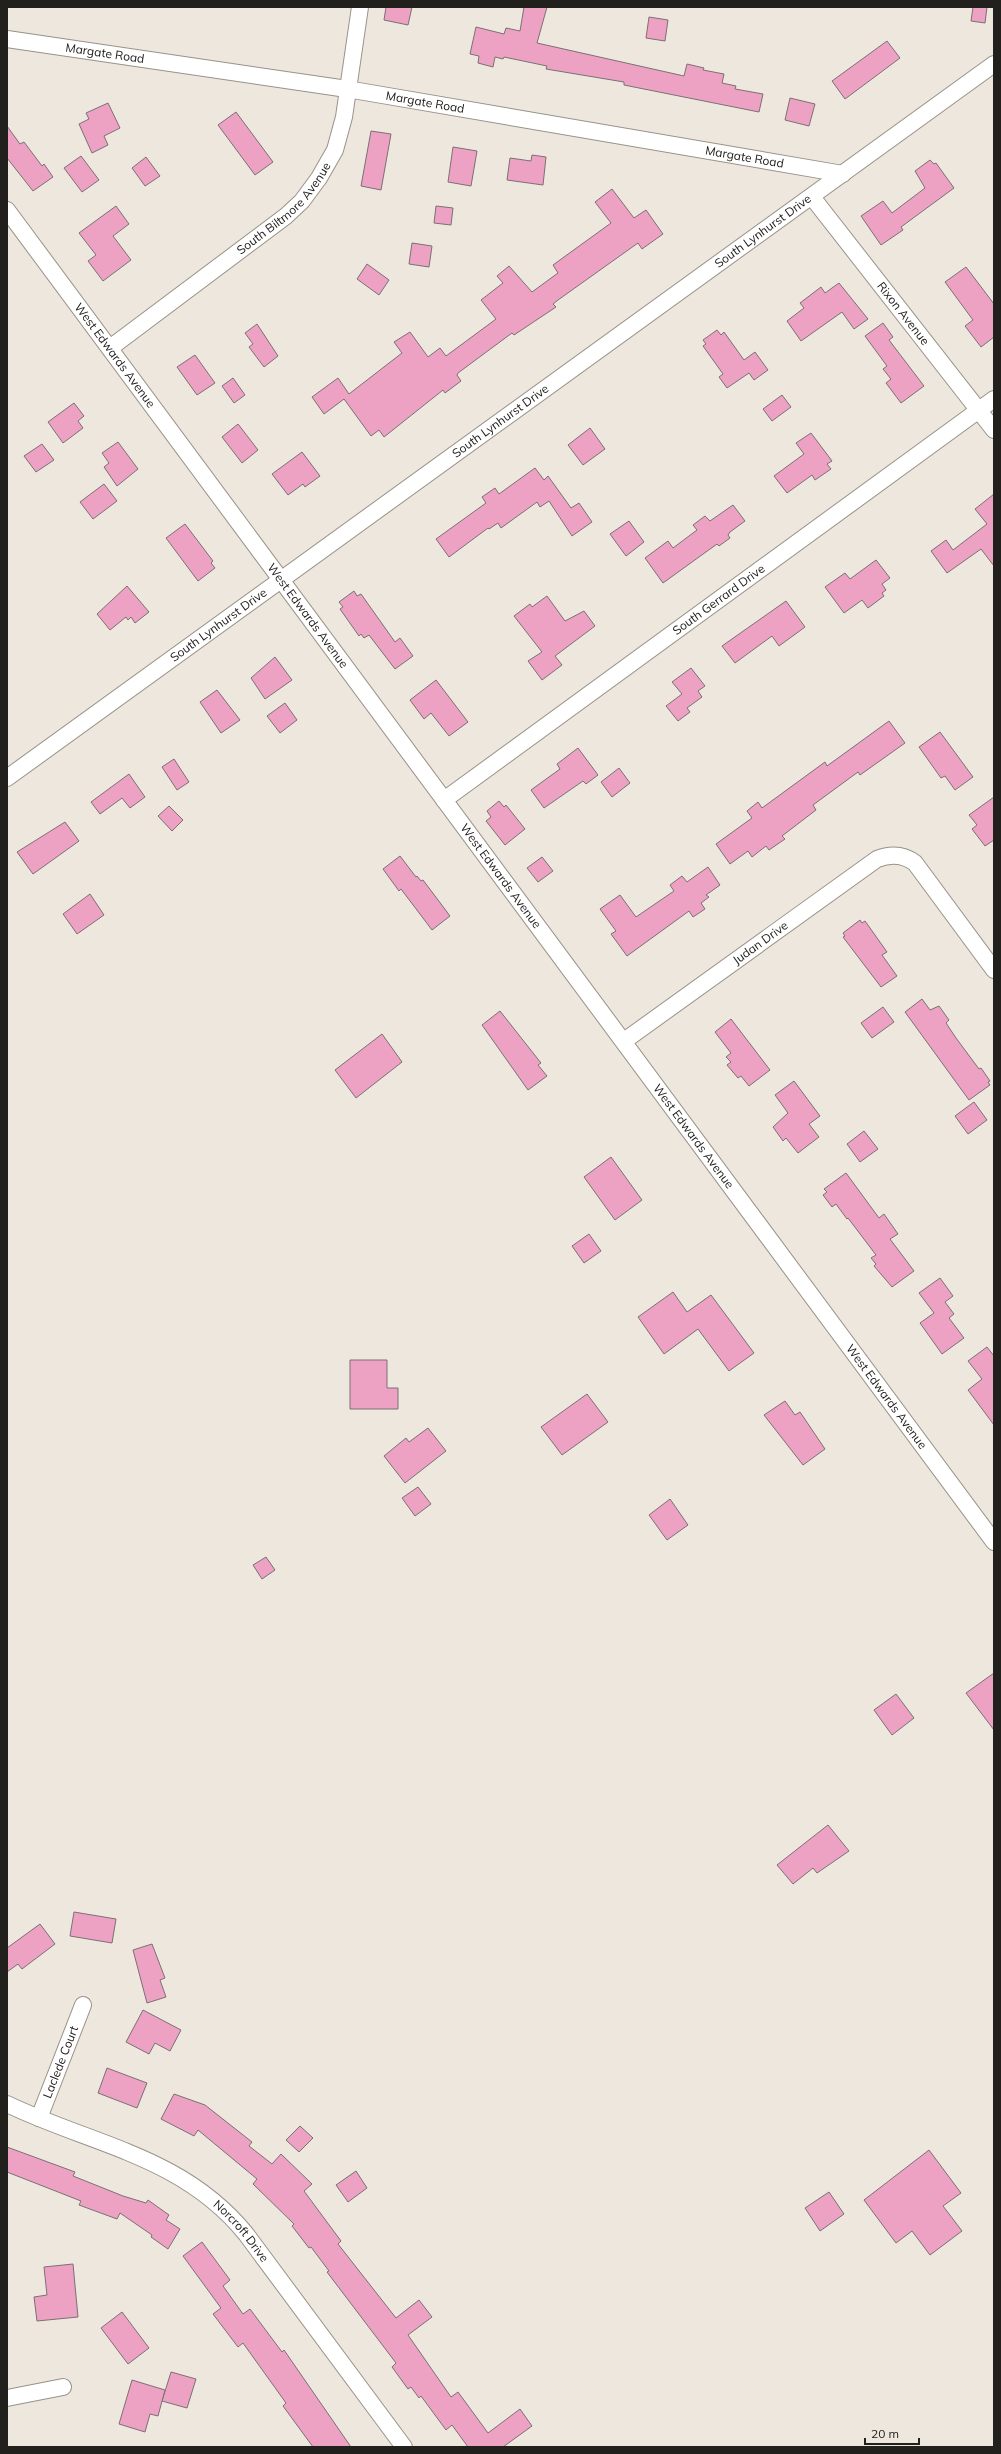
<svg xmlns="http://www.w3.org/2000/svg" width="1001" height="2454" viewBox="0 0 1001 2454" font-family="Mulish,sans-serif">
<style>
.building{fill:#eea2c3;stroke:#7b7074}
.lines{fill:none;stroke-linecap:round;stroke-linejoin:round}
.minor-casing{stroke:#989289;stroke-width:18}
.minor{stroke:#fff;stroke-width:16}
.labels{text-anchor:middle;stroke-width:3.5;stroke-linejoin:round;paint-order:stroke}
.street-label{font-size:12px;fill:#22201d;stroke:#ede7dd}
</style>
<rect width="100%" height="100%" fill="#ede7dd"/>
<!-- building -->
<g class="building">
<path d="M386,7h26l-4,18 -24,-5z"/>
<path d="M524,7h23l-10,36 147,33 3,-12 17,4 -1,2 21,4 -2,9 14,3 -1,3 28,5 -4,18 -135,-27v-3l-78,-13 1,-3 -43,-9 -1,2 -8,-2 -2,10 -15,-4 1,-7 -9,-2 6,-27 28,7 2,-6 14,3z"/>
<path d="M973,7h14l-2,16 -14,-2z"/>
<path d="M649,17l19,3 -3,21 -19,-3z"/>
<path d="M887,41l13,17 -55,41 -13,-18z"/>
<path d="M790,98l25,6 -6,22 -24,-6z"/>
<path d="M108,103l12,25 -16,8 4,9 -16,8 -13,-29 10,-5 -3,-6z"/>
<path d="M236,112l37,50 -18,13 -37,-50z"/>
<path d="M7,126l13,18 4,-2 18,24 2,-2 9,13 -20,14 -26,-33z"/>
<path d="M371,131l20,3 -10,56 -20,-4z"/>
<path d="M453,147l24,4 -6,35 -23,-4z"/>
<path d="M532,155l14,2 -3,28 -36,-5 3,-22 21,3z"/>
<path d="M81,156l18,24 -17,12 -18,-24z"/>
<path d="M146,157l14,19 -15,10 -13,-18z"/>
<path d="M930,160l4,4 2,-1 18,25 -53,39 2,3 -22,15 -20,-29 22,-15 9,12 33,-25 -10,-17z"/>
<path d="M612,189l22,29 12,-8 17,24 -21,15 -4,-6 -80,57 -5,4 3,3 -42,28 -2,-2 -54,40 -1,2 4,6 -16,12 -2,-3 -59,47 -5,-7 -8,6 -27,-37 -20,15 -12,-17 26,-19 11,16 53,-41 -8,-11 16,-10 18,25 12,-9 6,8 46,-34 4,-3 -15,-19 22,-17 -6,-7 12,-10 23,26 26,-19 -5,-8 58,-42 -16,-21z"/>
<path d="M116,206l13,18 -16,12 18,24 -28,21 -15,-20 8,-6 -17,-22z"/>
<path d="M436,206l17,2 -2,17 -17,-2z"/>
<path d="M412,243l20,3 -3,21 -20,-3z"/>
<path d="M367,264l22,16 -10,15 -22,-16z"/>
<path d="M966,267l28,37v33l-13,10 -16,-21 8,-6 -28,-38z"/>
<path d="M839,283l29,36 -14,10 -12,-17 -41,29 -14,-20 17,-13 -4,-5 21,-16 4,6z"/>
<path d="M883,323l10,14 -4,3 35,46 -23,17 -15,-20 5,-4 -8,-10 4,-3 -22,-30z"/>
<path d="M257,324l21,32 -14,11 -15,-20 4,-3 -8,-11z"/>
<path d="M717,330l4,5 3,-3 20,28 11,-8 13,18 -14,10 -5,-7 -22,15 -8,-11 4,-3 -20,-28 3,-2 -3,-4z"/>
<path d="M195,355l20,28 -18,12 -20,-28z"/>
<path d="M233,378l12,17 -11,8 -12,-17z"/>
<path d="M782,395l9,12 -19,14 -9,-12z"/>
<path d="M74,403l10,13 -6,5 5,7 -20,15 -15,-21z"/>
<path d="M238,424l20,26 -16,13 -20,-26z"/>
<path d="M590,428l15,21 -22,16 -15,-20z"/>
<path d="M811,433l21,28 -5,3 4,5 -16,11 -3,-5 -25,18 -13,-17 30,-22 -8,-11z"/>
<path d="M118,442l20,27 -21,17 -13,-19 5,-4 -7,-10z"/>
<path d="M42,444l12,16 -18,12 -12,-16z"/>
<path d="M302,452l18,24 -15,11 -2,-3 -15,11 -16,-21z"/>
<path d="M535,468l9,12 4,-4 23,32 8,-5 13,19 -20,14 -23,-35 -9,6 -3,-5 -36,26 -3,-5 -9,6 -1,-1 -39,29 -13,-18 50,-36 -4,-6 13,-9 4,6z"/>
<path d="M104,484l13,17 -24,18 -13,-17z"/>
<path d="M994,494v72l-13,-17 -34,24 -16,-22 15,-11 7,10 34,-26 -12,-15z"/>
<path d="M733,505l12,16 -15,11 -2,3 2,3 -11,8 -2,-2 -54,39 -18,-25 23,-17 5,7 24,-18 -4,-5 12,-9 5,5z"/>
<path d="M629,521l15,21 -18,14 -16,-22z"/>
<path d="M185,524l28,37 -2,2 4,5 -17,13 -32,-43z"/>
<path d="M876,560l14,18 -8,6 4,6 -4,3 2,3 -16,12 -6,-8 -18,13 -19,-26 20,-14 5,6z"/>
<path d="M127,586l22,26 -14,11 -4,-6 -3,3 -2,-3 -16,13 -13,-16z"/>
<path d="M354,591l3,5 4,-2 34,48 5,-4 13,18 -18,13 -26,-34 -5,3 -3,-4 -2,2 -19,-27 3,-2 -4,-5z"/>
<path d="M547,596l18,25 19,-10 11,15 -40,30 7,9 -20,15 -14,-19 14,-9 -28,-36 16,-12 2,3z"/>
<path d="M786,601l19,26 -26,19 -7,-10 -37,27 -13,-17z"/>
<path d="M275,657l17,23 -27,19 -14,-21z"/>
<path d="M691,668l14,18 -7,5 4,6 -15,11 3,4 -12,9 -12,-15 16,-12 -10,-12z"/>
<path d="M436,680l32,42 -19,14 -18,-23 -7,6 -14,-19z"/>
<path d="M217,690l23,30 -19,13 -21,-31z"/>
<path d="M285,703l12,17 -17,13 -13,-17z"/>
<path d="M889,721l16,22 -45,32 -2,-3 -45,33 3,5 -34,26 3,3 -16,11 -3,-4 -14,11 -4,-6 -18,13 -14,-20 36,-26 -5,-7 11,-9 4,6 63,-46 2,4z"/>
<path d="M940,732l33,45 -18,13 -10,-14 -4,2 -22,-31z"/>
<path d="M578,748l20,27 -12,9 -3,-3 -39,27 -13,-18 29,-21 -3,-5z"/>
<path d="M174,759l15,23 -12,8 -15,-23z"/>
<path d="M619,768l11,15 -18,14 -11,-15z"/>
<path d="M129,774l16,23 -15,11 -8,-10 -22,16 -9,-12z"/>
<path d="M994,797v43l-9,6 -13,-17 5,-4 -8,-10z"/>
<path d="M499,801l5,6 2,-2 19,24 -20,16 -19,-24 5,-4 -4,-6z"/>
<path d="M169,806l14,14 -11,11 -14,-15z"/>
<path d="M65,822l14,19 -46,33 -16,-22z"/>
<path d="M400,856l16,21 1,-1 4,5 2,-1 27,36 -18,14 -31,-41 -2,2 -16,-22z"/>
<path d="M542,857l11,14 -15,11 -11,-14z"/>
<path d="M708,867l12,18 -14,10 3,2 -8,6 4,6 -12,8 -4,-6 -62,45 -16,-22 5,-3 -16,-22 20,-14 16,22 38,-26 -4,-6 12,-9 5,6z"/>
<path d="M90,894l14,21 -27,19 -14,-20z"/>
<path d="M860,920l2,3 3,-2 22,31 -5,3 15,21 -16,11 -38,-50 2,-1 -2,-3z"/>
<path d="M922,999l8,11 9,-4 10,14 -3,3 10,15 23,31 2,-1 9,13 -2,1 2,3 -21,15 -64,-88z"/>
<path d="M883,1007l11,15 -22,16 -11,-15z"/>
<path d="M500,1011l41,52 -3,2 9,11 -19,14 -46,-65z"/>
<path d="M731,1019l39,51 -21,16 -8,-10 -3,2 -11,-13 4,-3 -5,-5 5,-4 -16,-21z"/>
<path d="M382,1034l20,28 -46,36 -21,-28z"/>
<path d="M794,1081l26,35 -11,8 10,13 -21,16 -12,-15 -3,3 -10,-14 15,-14 -13,-18z"/>
<path d="M974,1102l13,18 -19,14 -13,-18z"/>
<path d="M864,1131l14,18 -18,13 -13,-18z"/>
<path d="M611,1157l31,43 -27,20 -31,-43z"/>
<path d="M846,1173l33,45 5,-4 14,20 -8,5 24,32 -22,16 -18,-21 2,-2 -5,-6 5,-3 -28,-37 -1,1 -11,-15 -4,3 -9,-12 4,-3 -3,-3z"/>
<path d="M589,1234l12,17 -17,12 -12,-17z"/>
<path d="M940,1278l13,18 -8,6 9,12 -5,4 15,20 -22,16 -22,-31 14,-10 -15,-20z"/>
<path d="M673,1292l14,20 24,-17 43,58 -25,18 -31,-42 -34,25 -26,-37z"/>
<path d="M987,1347l7,9v69l-26,-35 14,-11 -14,-18z"/>
<path d="M350,1360h37v28h11v21h-48z"/>
<path d="M587,1394l21,28 -46,33 -21,-28z"/>
<path d="M785,1401l10,14 5,-3 25,37 -22,16 -39,-50z"/>
<path d="M428,1428l18,23 -41,32 -21,-27 22,-18 3,4z"/>
<path d="M418,1487l13,17 -16,12 -13,-18z"/>
<path d="M670,1499l18,26 -21,15 -18,-25z"/>
<path d="M266,1557l9,13 -13,9 -9,-14z"/>
<path d="M994,1673v57l-28,-37z"/>
<path d="M896,1694l18,24 -22,17 -18,-25z"/>
<path d="M828,1825l21,26 -32,22 -4,-5 -20,16 -16,-19z"/>
<path d="M74,1912l42,7 -4,24 -42,-7z"/>
<path d="M40,1924l15,20 -33,25 -4,-5 -11,8v-24z"/>
<path d="M152,1944l13,34 -5,2 6,17 -19,6 -14,-53z"/>
<path d="M143,2010l38,20 -11,21 -15,-8 -6,11 -23,-12z"/>
<path d="M107,2068l40,15 -10,25 -39,-15z"/>
<path d="M174,2094l31,11 47,37 -3,4 23,18 9,-10 31,30 -8,7 37,50 -3,3 58,74 23,-18 13,17 -24,18 43,62 7,-5 30,41 32,-24 12,17 -29,21h-35l-16,-22 -6,5 -25,-34 -2,2 -8,-11 -3,2 -16,-22 4,-4 -69,-91 2,-1 -18,-24 -2,1 -17,-22 2,-2 -41,-40 4,-5 -59,-49 -4,6 -33,-17z"/>
<path d="M300,2126l13,12 -14,14 -13,-12z"/>
<path d="M7,2147l68,25 -2,4 50,20 23,7 2,-3 21,15 -3,5 14,9 -12,20 -17,-12 1,-2 -32,-22 -3,6 -38,-14 2,-4 -74,-29z"/>
<path d="M929,2150l32,43 -18,13 19,25 -32,24 -18,-24 -16,12 -32,-43z"/>
<path d="M356,2171l11,17 -19,14 -12,-17z"/>
<path d="M829,2192l15,22 -24,17 -15,-23z"/>
<path d="M202,2242l28,38 -7,6 20,28 7,-5 32,43 2,-2 67,97h-38l-30,-41 3,-3 -43,-60 -5,4 -25,-33 8,-6 -38,-52z"/>
<path d="M73,2264l5,53 -41,4 -3,-24 13,-2 -3,-28z"/>
<path d="M122,2312l27,36 -21,16 -27,-36z"/>
<path d="M171,2372l25,7 -9,29 -25,-7z"/>
<path d="M132,2380l33,10 -7,26 -8,-2 -5,18 -26,-8z"/>
</g>
<g class="lines">
<!-- minor casing -->
<g class="minor-casing">
<g id="minor">
<path id="s1" d="M7,39l340,50 496,85"/>
<path id="s2" d="M812,197l182,233"/>
<path id="s3" d="M7,210l987,1332"/>
<path id="s4" d="M110,348l176,-132 16,-15 17,-23 16,-28 9,-33 16,-110"/>
<path id="s5" d="M7,778l987,-714"/>
<path id="s6" d="M444,800l550,-401"/>
<path id="s7" d="M624,1041l253,-182c13,-5 26,-5 38,4l79,107"/>
<path id="s8" d="M7,2104c85,41 176,52 239,130l158,213"/>
<path id="s9" d="M39,2118l44,-113"/>
<path d="M7,2398l56,-11"/>
</g>
</g>
<!-- minor -->
<use href="#minor" class="minor"/>
</g>
<g class="labels">
<!-- street labels -->
<g class="street-label">
<text dy="4" stroke="none"><textPath href="#s1" startOffset="99">Margate Road</textPath></text>
<text dy="4" stroke="none"><textPath href="#s1" startOffset="423">Margate Road</textPath></text>
<text dy="4" stroke="none"><textPath href="#s1" startOffset="747">Margate Road</textPath></text>
<text dy="4" stroke="none"><textPath href="#s4" startOffset="224">South Biltmore Avenue</textPath></text>
<text dy="4" stroke="none"><textPath href="#s5" startOffset="933">South Lynhurst Drive</textPath></text>
<text dy="4" stroke="none"><textPath href="#s2" startOffset="148">Rixon Avenue</textPath></text>
<text dy="4" stroke="none"><textPath href="#s3" startOffset="181">West Edwards Avenue</textPath></text>
<text dy="4" stroke="none"><textPath href="#s5" startOffset="609">South Lynhurst Drive</textPath></text>
<text dy="4" stroke="none"><textPath href="#s6" startOffset="340">South Gerrard Drive</textPath></text>
<text dy="4" stroke="none"><textPath href="#s3" startOffset="505">West Edwards Avenue</textPath></text>
<text dy="4" stroke="none"><textPath href="#s5" startOffset="261">South Lynhurst Drive</textPath></text>
<text dy="4" stroke="none"><textPath href="#s3" startOffset="829">West Edwards Avenue</textPath></text>
<text dy="4" stroke="none"><textPath href="#s7" startOffset="168">Judan Drive</textPath></text>
<text dy="4" stroke="none"><textPath href="#s3" startOffset="1153">West Edwards Avenue</textPath></text>
<text dy="4" stroke="none"><textPath href="#s3" startOffset="1477">West Edwards Avenue</textPath></text>
<text dy="4" stroke="none"><textPath href="#s9" startOffset="60">Laclede Court</textPath></text>
<text dy="4" stroke="none"><textPath href="#s8" startOffset="270">Norcroft Drive</textPath></text>
</g>
</g>
<!-- border -->
<rect width="1001" height="2454" fill="none" stroke="#22201d" stroke-width="16"/>
<!-- scale -->
<path d="M865 2438v6h54v-6" fill="none" stroke="#22201d" stroke-width="2"/>
<text x="871" y="2438" font-size="12" fill="#22201d" stroke="#ede7dd" stroke-width="3" paint-order="stroke">20 m</text>
</svg>
